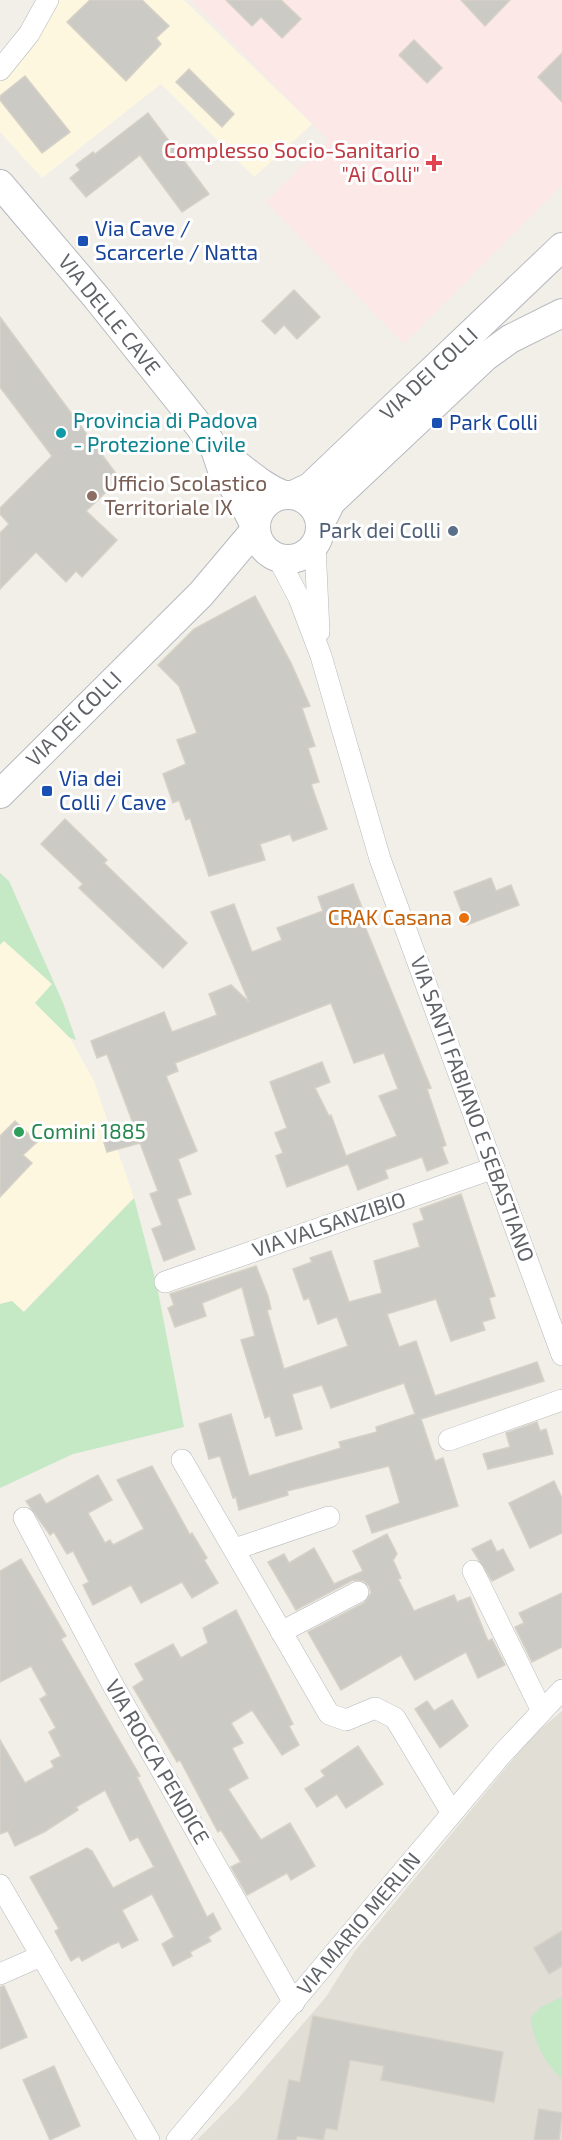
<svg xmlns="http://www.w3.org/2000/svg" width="562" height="2140" viewBox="0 0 562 2140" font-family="'Exo 2',sans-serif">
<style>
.commercial{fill:#fef7e0}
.education{fill:#e1ded6}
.medical{fill:#fce8e6}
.green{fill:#c5e8c5}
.building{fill:#cccac5;stroke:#d6d1c6;stroke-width:1.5}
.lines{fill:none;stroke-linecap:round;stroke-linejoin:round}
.street-casing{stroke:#b5b8bc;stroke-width:22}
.secondary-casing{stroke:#b6babf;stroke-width:30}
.street{stroke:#fff;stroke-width:21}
.secondary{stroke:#fff;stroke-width:28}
.health-dot{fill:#e0444e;stroke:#fff;stroke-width:2}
.transit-dot{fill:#1a4fb4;stroke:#fff;stroke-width:2}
.culture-dot{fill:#0f9aa8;stroke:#fff;stroke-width:2}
.education-dot{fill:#8d6e63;stroke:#fff;stroke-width:2}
.service-dot{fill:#5c6f8a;stroke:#fff;stroke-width:2}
.food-dot{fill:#e8710a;stroke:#fff;stroke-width:2}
.leisure-dot{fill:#2e9e5b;stroke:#fff;stroke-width:2}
.labels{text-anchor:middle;stroke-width:6;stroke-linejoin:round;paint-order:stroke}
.health-label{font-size:21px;fill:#be3a42;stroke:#fff;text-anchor:end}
.transit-label{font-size:21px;fill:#164399;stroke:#fff;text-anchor:start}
.street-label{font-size:21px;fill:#5f6368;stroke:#fff}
.culture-label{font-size:21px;fill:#0d838f;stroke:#fff;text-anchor:start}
.education-label{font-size:21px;fill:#785e54;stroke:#fff;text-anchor:start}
.service-label{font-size:21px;fill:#4e5e75;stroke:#fff;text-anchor:end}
.food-label{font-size:21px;fill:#c56008;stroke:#fff;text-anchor:end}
.leisure-label{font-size:21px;fill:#27864d;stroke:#fff;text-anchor:start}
</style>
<rect width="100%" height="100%" fill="#f1efe8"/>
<!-- commercial -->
<g class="commercial">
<path d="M54,0h130l128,124 -58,53 -93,-93 -119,94 -42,-46v-55z"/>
<path d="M4,940l48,44 -17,19 35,35 24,43 40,117 -111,114 -11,-11 -12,3v-359z"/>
</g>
<!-- education -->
<path class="education" d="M562,1711v429h-365l42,-42 87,-101 29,-46 177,-215z"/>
<!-- medical -->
<path class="medical" d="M191,0h371v185l-158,159 -138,-142 62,-62z"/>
<!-- green -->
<g class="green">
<path d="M0,873l9,8 54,122 13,37 -6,-2 -35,-35 17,-19 -48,-43 -4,4z"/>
<path d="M134,1198l23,88 27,141 -111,27 -73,34v-184l12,-3 12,11z"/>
<path d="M562,1997v82c-17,-15 -30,-40 -31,-62l10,-10z"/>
</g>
<!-- building -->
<g class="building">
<path d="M90,0h52l27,26 -13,12 5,6 -35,37 -59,-59z"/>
<path d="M226,0h55l20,19 -19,19 -21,-21 -9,9z"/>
<path d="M461,0h49l-25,26z"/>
<path d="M414,40l28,28 -15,15 -28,-28z"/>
<path d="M562,53v49l-24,-25z"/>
<path d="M189,69l45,45 -12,13 -46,-45z"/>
<path d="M25,76l45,56 -28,21 -42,-53v-4z"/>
<path d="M148,113l61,81 -27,18 -42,-57 -54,42 -16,-19 10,-8 -4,-5 17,-13 2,2z"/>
<path d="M294,290l26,27 -23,22 -13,-14 -9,9 -13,-13z"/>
<path d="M0,317l120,162 -34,32 31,29 -35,37 -6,-6 -10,11 -30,-30 -36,37v-56l9,-9 -9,-10v-6l52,-52 -52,-69z"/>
<path d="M255,596l36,67 19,43 -8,2 13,38 -7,2 11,34 -8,2 16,45 -34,12 -3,-7 -30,10 5,16 -56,16 -19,-58 -4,2 -7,-20 -6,3 -10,-29 23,-10 -9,-24 20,-7 -18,-47 -21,-21 36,-36z"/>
<path d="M65,819l42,41 -3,3 83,80 -24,25 -84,-80 4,-4 -42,-40z"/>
<path d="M491,878l5,13 15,-6 8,20 -52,20 -13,-33z"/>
<path d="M353,884l15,39 -4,1 67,164 -4,1 19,56 -4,2 6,16 -21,8 -5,-14 -37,13 3,8 -30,12 -10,-26 -61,23 -11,-31 7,-3 -8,-20 12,-5 -17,-46 52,-20 8,20 -15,6 14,28 2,-1 15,41 51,-20 -18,-40 19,-7 -14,-36 -30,10 -23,-60 -156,60 3,8 -12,5 31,75 -19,8 13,35 -14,5 18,50 -31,12 -12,-32 10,-4 -12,-31 8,-3 -18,-48 -33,9 -5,-16 32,-10 -27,-72 -10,4 -6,-17 73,-29 8,20 45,-17 -8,-21 22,-9 18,17 -38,-90 23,-8 18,48 30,-12 -5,-12 46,-17 -5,-14z"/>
<path d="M15,1121l22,21 -14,13 9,8 -32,34v-61z"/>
<path d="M461,1194l34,102 -6,2 6,20 -13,4 3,8 -34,11 -15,-42 -49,15 12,33 17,-6 19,55 102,-34 7,19 -123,38 14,42 8,-3 15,48 -86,27 -6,-17 34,-13 -11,-37 -102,25 1,4 -49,15 -3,-13 -3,1 -13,-42 -11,3 -10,-35 32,-10 18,62 92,-28 -2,-6 38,-10 -1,-5 39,-13 -11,-31 -73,25 -9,-23 -30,9 10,35 -26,7 -6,-20 -5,2 -24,-78 14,-4 -13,-49 -40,16 4,13 -31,11 -7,-19 6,-3 -4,-11 86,-28 12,30 3,13 -4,1 17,59 64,-23 -11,-29 -19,7 -9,-26 -5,2 -11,-31 19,-7 -2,-4 21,-7 18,51 33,-9 -8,-32 46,-14 -7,-23 11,-4 -4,-11z"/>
<path d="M537,1422l3,9 6,-2 7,25 -65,15 -5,-15 27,-7 -4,-14z"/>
<path d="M152,1466l38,69 2,-2 15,25 -3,2 14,23 -26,15 -10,-16 -41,21 -10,-18 -38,20 -10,-20 6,-3 -16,-31 -6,3 -13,-22 -4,3 -24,-34 14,-7 6,10 52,-29 14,25 -24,13 17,30 5,-3 3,5 31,-16 -27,-49z"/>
<path d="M554,1481l8,17v35l-32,15 -21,-45z"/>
<path d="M387,1534l10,20 -4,6 8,18 -3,1 16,32 40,-16 3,7 13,-5 18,44 4,-2 13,26 -27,13 -12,-26 -51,28 -14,-25 -60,35 -33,-58 56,-29 7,-10 -2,-7 -5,-5 -11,-1 -57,30 -28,-48 16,-8 5,9 25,-15 20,36 29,-13 -10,-20z"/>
<path d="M491,1540l6,12 6,-3 11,21 -22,11 -20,-32z"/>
<path d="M21,1559l45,77 -5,3 79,137 -3,1 70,140 6,-4 8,16 -13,8 3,4 -21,11 2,4 -19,10 -11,-22 12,-7 -22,-43 -30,16 16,30 -16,8 -3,-6 -8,3 -29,16 -3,-5 -8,5 -16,-30 4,-2 -29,-52 57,-29 5,3 21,37 41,-21 -16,-30 -8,4 -25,-51 -29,17 2,3 -34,22 -29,14 -7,-15 -8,3v-94l25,43 29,-16 -3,-6 10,-5 -12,-24 7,-4 -16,-29 7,-4 -16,-29 -31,16v-111z"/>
<path d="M562,1593v54l-30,15 -17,-35 9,-4 -5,-10z"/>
<path d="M236,1610l57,114 -4,2 10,19 -17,10 -30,-45 -21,13 12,20 -11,5 16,30 -20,11 33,51 29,-17 25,43 -24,14 -4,-7 -40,22 -16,-28 10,-5 -20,-32 -3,2 -38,-72 -3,2 -44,-75 11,-7 -9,-16 38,-20 8,14 27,-15 -5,-15z"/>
<path d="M452,1700l16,26 -28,22 -25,-39 12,-8 7,10z"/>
<path d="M358,1746l25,38 -37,24 -9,-14 -20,13 -12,-18 20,-13 -4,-5z"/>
<path d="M562,1931v35l-13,8 -15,-26z"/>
<path d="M4,1986l23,51 -27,12v-62z"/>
<path d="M313,2016l190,36 -9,50 -113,-22 3,-14 -34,-6 -13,70 -11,-2 -3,12 -26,-4 -1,4h-19l12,-60 11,2z"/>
<path d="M54,2066l26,60 -30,14 -27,-60z"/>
<path d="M539,2109l23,4 -3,27h-25z"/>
</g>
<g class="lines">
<!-- street casing -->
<g class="street-casing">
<g id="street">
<path d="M0,70l29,-36 19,-34"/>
<path d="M315,546l4,86"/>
<path d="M278,558l21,40 22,58 59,203 182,496"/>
<path d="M165,1282l329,-114"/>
<path d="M449,1440l113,-40"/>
<path d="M182,1460l147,254 17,6 29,-12 20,10 57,95"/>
<path d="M24,1518l89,167 181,318"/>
<path d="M235,1549l94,-32"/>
<path d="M473,1571l68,138"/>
<path d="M281,1632l77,-40"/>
<path d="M0,1885l149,255"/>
<path d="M0,1974l41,-18"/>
<path d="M177,2140l325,-386 60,-64"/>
</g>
</g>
<!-- secondary casing -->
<g class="secondary-casing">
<g id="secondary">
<path d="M0,184l96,113 104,130 15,22 7,21 20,30 13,26"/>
<path d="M215,449c24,14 42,36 69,46"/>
<circle cx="288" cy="527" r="32"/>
<path d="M293,495l17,-8 252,-240"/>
<path d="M321,522l10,-20 154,-145 25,-18 52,-26"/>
<path d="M0,794l201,-200 54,-64"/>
</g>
</g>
<!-- street -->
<use href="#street" class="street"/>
<!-- secondary -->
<use href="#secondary" class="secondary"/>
</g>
<!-- markers -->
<path class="health-dot" d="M431 154h6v6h6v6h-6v6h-6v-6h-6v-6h6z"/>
<g class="transit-dot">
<rect x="77" y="235" width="12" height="12" rx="3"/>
<rect x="431" y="417" width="12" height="12" rx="3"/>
<rect x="41" y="785" width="12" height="12" rx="3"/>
</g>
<circle class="culture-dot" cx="61" cy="433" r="6"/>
<circle class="education-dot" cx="92" cy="496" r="6"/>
<circle class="service-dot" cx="453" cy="531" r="6"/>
<circle class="food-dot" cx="464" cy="918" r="6"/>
<circle class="leisure-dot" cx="19" cy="1132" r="6"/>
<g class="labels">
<!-- health labels -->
<g class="health-label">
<text x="420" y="158">Complesso Socio-Sanitario<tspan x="420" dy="24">"Ai Colli"</tspan></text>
</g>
<!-- transit labels -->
<g class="transit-label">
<text x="95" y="236">Via Cave /<tspan x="95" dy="24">Scarcerle / Natta</tspan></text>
<text x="449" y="430">Park Colli</text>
<text x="59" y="786">Via dei<tspan x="59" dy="24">Colli / Cave</tspan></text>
</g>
<!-- street labels -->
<g class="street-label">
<text transform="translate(109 315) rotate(51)" y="7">VIA DELLE CAVE</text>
<text transform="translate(429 374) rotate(-43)" y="7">VIA DEI COLLI</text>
<text transform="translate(74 719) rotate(-45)" y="7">VIA DEI COLLI</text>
<text transform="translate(472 1109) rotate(70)" y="7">VIA SANTI FABIANO E SEBASTIANO</text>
<text transform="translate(329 1225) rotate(-19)" y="7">VIA VALSANZIBIO</text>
<text transform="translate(157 1762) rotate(60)" y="7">VIA ROCCA PENDICE</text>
<text transform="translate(359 1924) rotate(-50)" y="7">VIA MARIO MERLIN</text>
</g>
<!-- culture labels -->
<g class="culture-label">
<text x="73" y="428">Provincia di Padova<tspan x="73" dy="24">- Protezione Civile</tspan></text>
</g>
<!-- education labels -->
<g class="education-label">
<text x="104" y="491">Ufficio Scolastico<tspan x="104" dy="24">Territoriale IX</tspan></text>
</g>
<!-- service labels -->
<g class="service-label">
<text x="441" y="538">Park dei Colli</text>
</g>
<!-- food labels -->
<g class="food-label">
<text x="452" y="925">CRAK Casana</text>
</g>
<!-- leisure labels -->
<g class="leisure-label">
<text x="31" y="1139">Comini 1885</text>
</g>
</g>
</svg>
